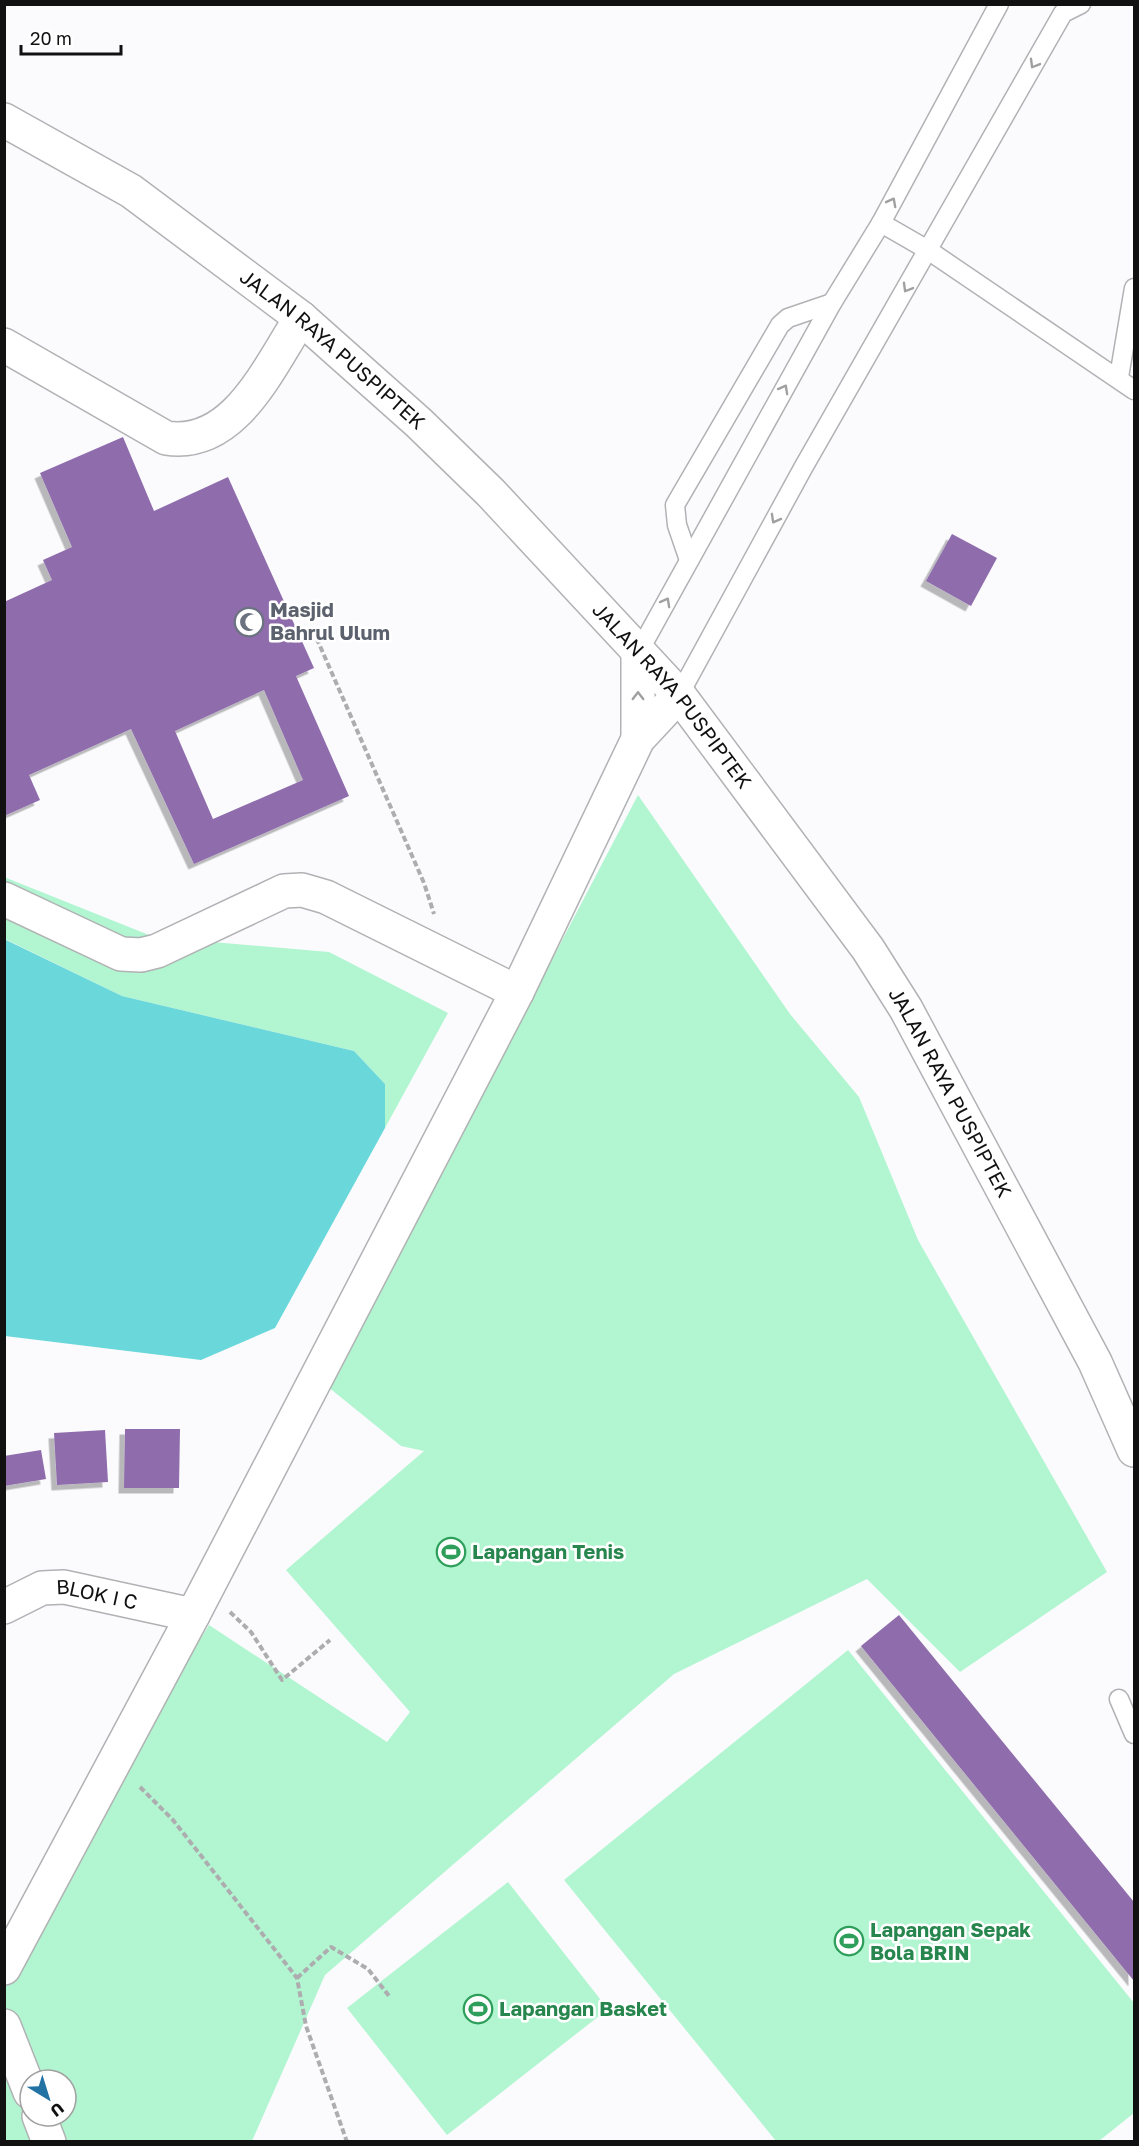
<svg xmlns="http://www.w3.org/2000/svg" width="1139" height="2146" viewBox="0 0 1139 2146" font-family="'Golos Text',sans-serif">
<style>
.green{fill:#b2f5d1;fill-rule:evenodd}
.water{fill:#6ad8da}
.building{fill:#8f6cab;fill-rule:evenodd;filter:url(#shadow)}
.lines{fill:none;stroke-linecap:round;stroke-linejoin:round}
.service-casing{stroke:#b1b2b4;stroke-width:21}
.minor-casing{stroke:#b1b2b4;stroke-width:36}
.path{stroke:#adadb0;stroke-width:4;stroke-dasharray:6 3;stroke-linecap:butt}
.service{stroke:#fff;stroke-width:18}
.minor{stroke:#fff;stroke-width:33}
.oneway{stroke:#a0a0a0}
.labels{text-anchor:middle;stroke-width:5;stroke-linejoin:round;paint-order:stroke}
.street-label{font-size:20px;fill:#111112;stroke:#fff}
.worship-label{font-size:20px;font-weight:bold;fill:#5b616d;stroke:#fff;text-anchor:start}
.leisure-label{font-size:20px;font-weight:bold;fill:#27864d;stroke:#fff;text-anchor:start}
</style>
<defs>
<filter id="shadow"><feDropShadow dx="-5.5" dy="5.5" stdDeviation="0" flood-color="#0004"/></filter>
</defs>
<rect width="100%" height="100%" fill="#fbfbfe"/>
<!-- green -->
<g class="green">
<path d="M638,795l152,219 69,83 59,143 189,332 -147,100 -93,-93 -193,95 -349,301 -73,166h-247l-1,-185 205,-331 178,117 23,-30 -124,-142 138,-119 -23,-5 -84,-68 170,-294zM30,2080h36v36h-36z"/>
<path d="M4,877l150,60 175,15 119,61 -63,115v-44l-31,-33 -232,-55 -117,-57z"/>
<path d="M848,1650l286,353v110l-35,28h-323l-212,-261z"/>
<path d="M508,1882l100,127 -161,126 -100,-127z"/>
</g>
<!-- water -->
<path class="water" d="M4,939l118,57 232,55 31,33v44l-110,200 -74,32 -196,-24z"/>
<!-- building -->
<g class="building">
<path d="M123,437l31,74 74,-34 86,191 -18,8 53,120 -155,68 -63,-135 -102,46 11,25 -36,16v-214l48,-22 -9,-20 29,-13 -32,-74zM264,690l39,90 -90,39 -38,-88z"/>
<path d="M952,534l45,24 -26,48 -45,-25z"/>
<path d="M125,1429h55l-1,59h-55z"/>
<path d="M105,1430l3,52 -51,3 -3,-52z"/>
<path d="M41,1450l5,29 -42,7v-30z"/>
<path d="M899,1615l235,287v79l-273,-335z"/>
</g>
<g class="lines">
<!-- service casing -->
<g class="service-casing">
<g id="service">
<path d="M881,223l47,27 206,140"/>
<path d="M1119,377l15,-89"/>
<path d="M689,560l-12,-35 -2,-20 105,-180 8,-7 44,-15"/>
<path d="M638,653l194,-350 49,-80 118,-219"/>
<path d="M679,695l124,-227 260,-455 18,-9"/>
<path d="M1119,1699l15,35"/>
</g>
</g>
<!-- minor casing -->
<g class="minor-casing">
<g id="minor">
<path id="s1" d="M4,120l127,71 170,127 118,105 72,70 188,202 189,254 38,60 189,353 39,88"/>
<path d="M4,345l162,93c69,11 103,-72 135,-120"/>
<path d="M638,739v-86"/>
<path d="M4,899l117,55 20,1 16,-4 127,-60 18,-1 24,7 191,95"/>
<path id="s2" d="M4,1607l38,-19 22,-1 129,28"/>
<path d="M4,1968l189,-353 324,-623 121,-253 41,-44"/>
<path d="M4,2026l26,66"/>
<path d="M39,2116l10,26"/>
</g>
</g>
<!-- path -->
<g class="path">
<path d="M313,630l111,253 10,31"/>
<path d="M230,1612l21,20 31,48 48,-40"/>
<path d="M140,1787l33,33 124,158 9,48 41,116"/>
<path d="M297,1978l34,-31 37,22 21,27"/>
<path d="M488,2141v1"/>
</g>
<!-- service -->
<use href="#service" class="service"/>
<!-- minor -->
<use href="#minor" class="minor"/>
</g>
<!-- one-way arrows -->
<defs><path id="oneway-chevron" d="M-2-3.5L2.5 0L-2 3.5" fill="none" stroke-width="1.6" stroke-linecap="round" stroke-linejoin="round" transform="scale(1.5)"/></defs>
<g class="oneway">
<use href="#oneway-chevron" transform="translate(1034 64) rotate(120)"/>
<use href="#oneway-chevron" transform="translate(892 202) rotate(-62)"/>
<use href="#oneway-chevron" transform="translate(907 288) rotate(120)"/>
<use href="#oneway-chevron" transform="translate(784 389) rotate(-61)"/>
<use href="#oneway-chevron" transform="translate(775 519) rotate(119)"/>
<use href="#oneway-chevron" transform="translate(666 602) rotate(-61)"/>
<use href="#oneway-chevron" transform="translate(638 696) rotate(-90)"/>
</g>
<!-- icons -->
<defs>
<g id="mosque-ring" transform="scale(1.5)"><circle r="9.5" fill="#fff" stroke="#6b7280" stroke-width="1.5"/><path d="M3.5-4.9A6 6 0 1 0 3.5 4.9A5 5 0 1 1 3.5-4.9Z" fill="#6b7280"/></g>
<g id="stadium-ring" transform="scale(1.5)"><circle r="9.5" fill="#fff" stroke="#2e9e5b" stroke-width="1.5"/><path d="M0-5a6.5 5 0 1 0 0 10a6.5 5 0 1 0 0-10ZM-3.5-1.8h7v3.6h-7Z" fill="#2e9e5b"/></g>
</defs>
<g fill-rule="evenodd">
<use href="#mosque-ring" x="249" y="622"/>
<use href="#stadium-ring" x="451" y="1552"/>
<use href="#stadium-ring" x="849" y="1941"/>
<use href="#stadium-ring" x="478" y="2009"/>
</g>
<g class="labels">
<!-- street labels -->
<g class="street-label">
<text dy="7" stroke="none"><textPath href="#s1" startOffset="402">JALAN RAYA PUSPIPTEK</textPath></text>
<text dy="7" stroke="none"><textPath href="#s1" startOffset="888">JALAN RAYA PUSPIPTEK</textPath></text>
<text dy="7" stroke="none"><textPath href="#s1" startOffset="1374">JALAN RAYA PUSPIPTEK</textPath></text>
<text dy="7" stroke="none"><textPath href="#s2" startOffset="98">BLOK I C</textPath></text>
</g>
<!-- worship labels -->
<g class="worship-label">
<text x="270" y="617">Masjid<tspan x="270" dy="23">Bahrul Ulum</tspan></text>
</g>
<!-- leisure labels -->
<g class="leisure-label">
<text x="472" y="1559">Lapangan Tenis</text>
<text x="870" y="1937">Lapangan Sepak<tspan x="870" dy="23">Bola BRIN</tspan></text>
<text x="499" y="2016">Lapangan Basket</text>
</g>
</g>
<!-- border -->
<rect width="1139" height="2146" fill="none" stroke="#111112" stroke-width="12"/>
<!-- north arrow -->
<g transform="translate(48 2098) rotate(142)"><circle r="28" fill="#ffffff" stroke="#a0a0a0" stroke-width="1.5"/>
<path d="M0-4.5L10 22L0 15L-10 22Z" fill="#2272a4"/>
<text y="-9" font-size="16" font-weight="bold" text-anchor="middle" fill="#111112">U</text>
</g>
<!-- scale -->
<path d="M21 45v9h100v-9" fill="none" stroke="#111112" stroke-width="3"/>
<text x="30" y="45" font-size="18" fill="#111112" stroke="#ffffff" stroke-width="4.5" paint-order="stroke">20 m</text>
</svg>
